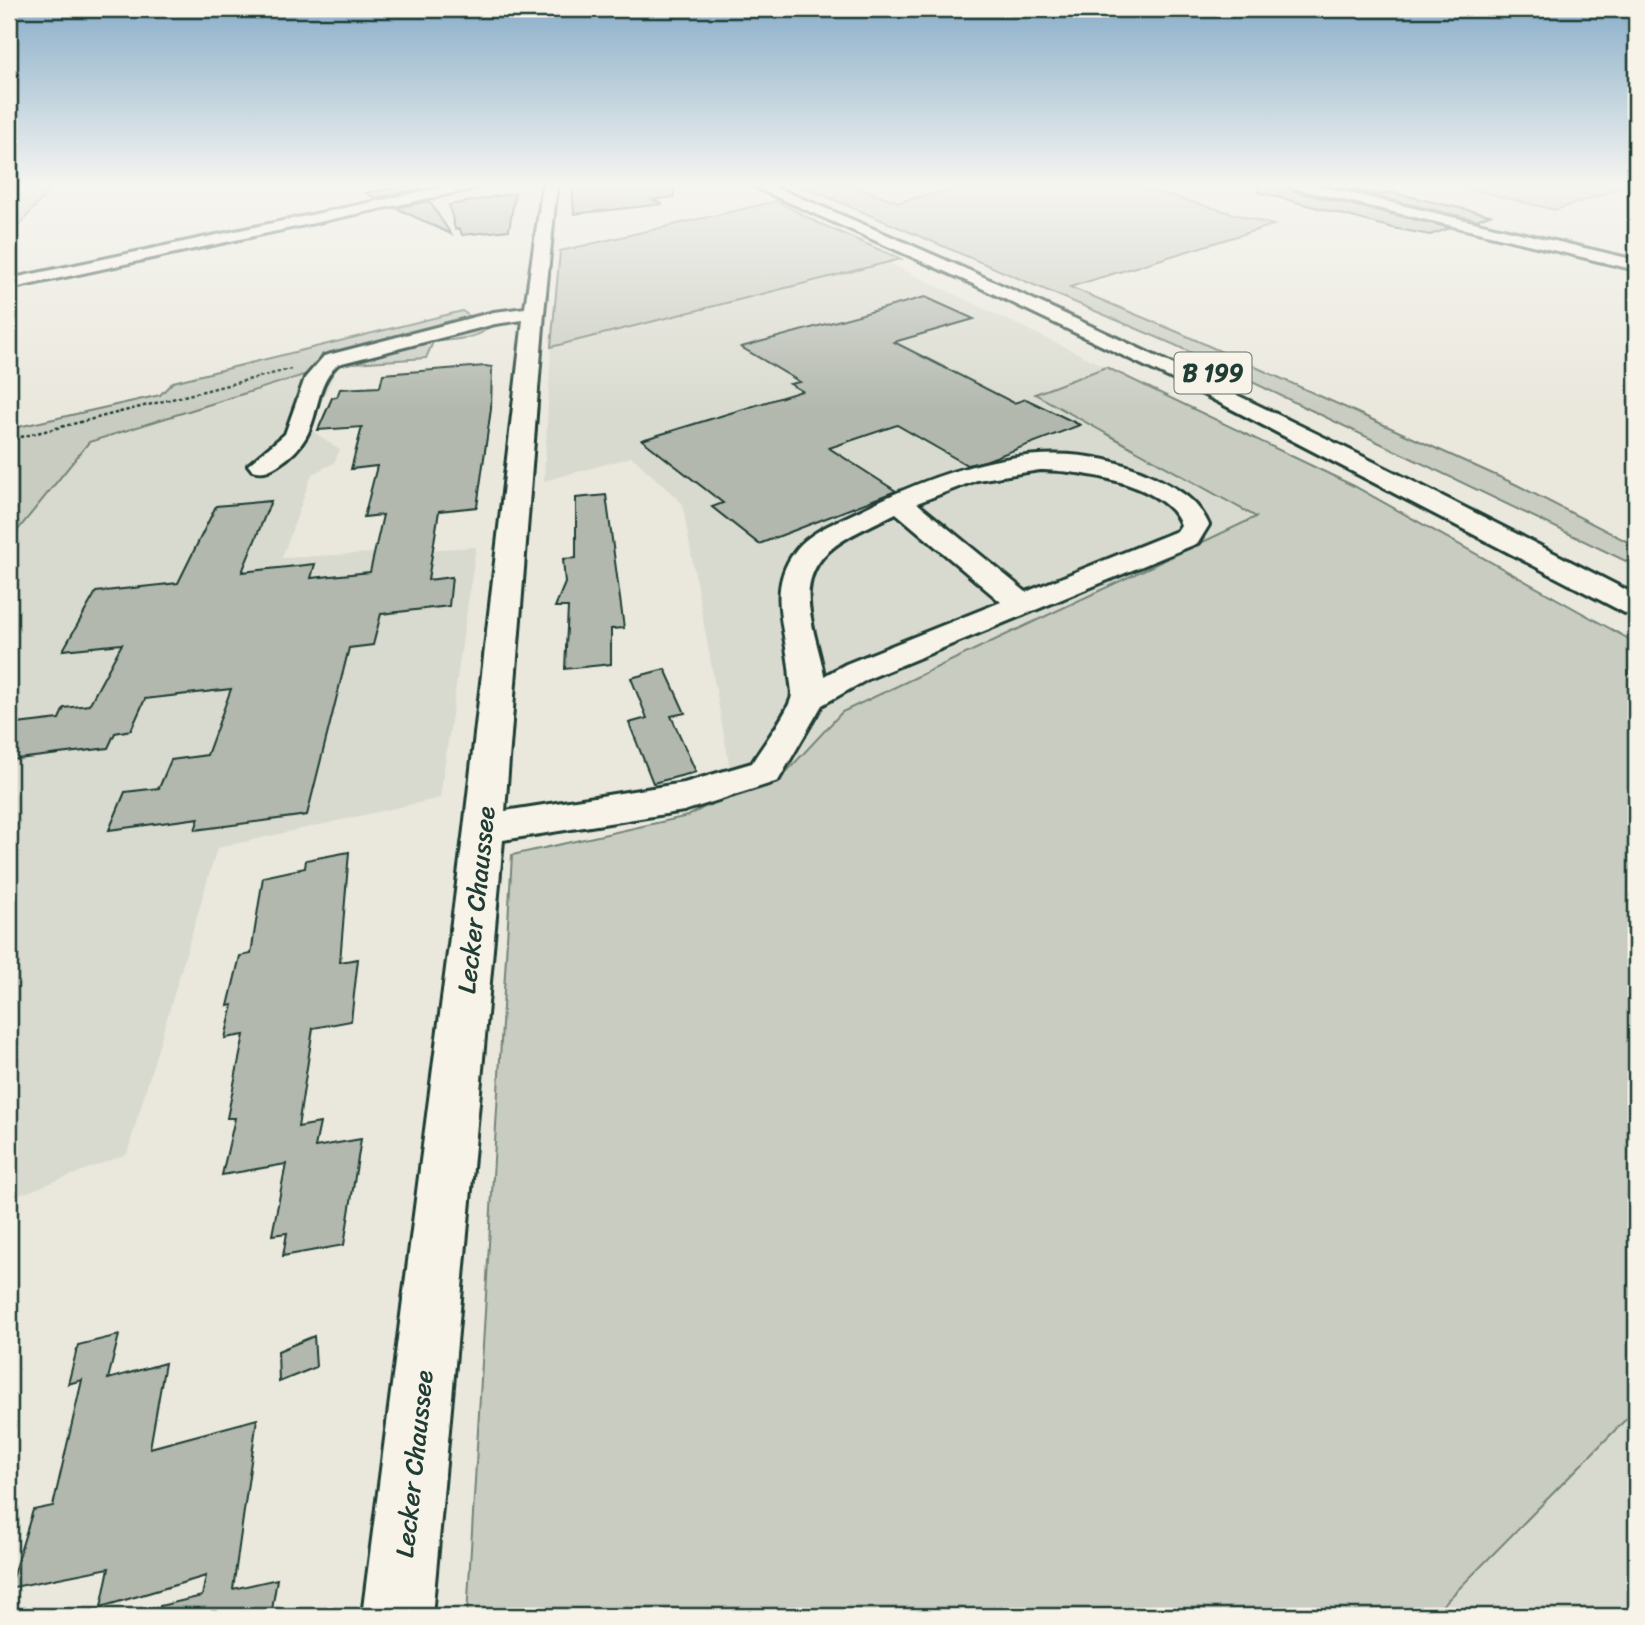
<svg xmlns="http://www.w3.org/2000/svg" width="1645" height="1625" viewBox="0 0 1645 1625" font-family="Sriracha,sans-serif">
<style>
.built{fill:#d9dacf}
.green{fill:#c8ccc1;stroke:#74847a;stroke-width:2}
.building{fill:#b2b8ae;stroke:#1f3d34;stroke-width:2}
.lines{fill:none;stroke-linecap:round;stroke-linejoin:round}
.minor-casing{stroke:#1f3d34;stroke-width:6}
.highway-casing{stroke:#1f3d34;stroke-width:6}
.path{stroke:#1f3d34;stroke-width:2.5;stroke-dasharray:3.5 2.5;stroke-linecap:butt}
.minor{fill:#f7f3e8;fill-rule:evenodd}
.highway{fill:#f7f3e8;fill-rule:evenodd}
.labels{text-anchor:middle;stroke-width:7;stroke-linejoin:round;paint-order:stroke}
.shield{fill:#f7f3e8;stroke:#60746a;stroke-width:2}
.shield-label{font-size:24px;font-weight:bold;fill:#1f3d34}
.street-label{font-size:26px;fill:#1f3d34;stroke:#f7f3e8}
</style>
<rect width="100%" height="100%" fill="#eae8dd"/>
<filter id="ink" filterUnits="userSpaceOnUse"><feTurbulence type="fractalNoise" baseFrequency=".0143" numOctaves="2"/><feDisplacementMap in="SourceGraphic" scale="14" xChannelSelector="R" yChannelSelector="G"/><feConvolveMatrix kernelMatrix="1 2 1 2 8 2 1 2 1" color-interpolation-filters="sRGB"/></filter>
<g filter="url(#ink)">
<!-- built -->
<g class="built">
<path d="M887,262l219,105 -70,27 221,122 -415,196 -64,69 -44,10 -52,-288 -50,-46 -88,24 7,-134z"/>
<path d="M339,364l-24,52 -2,15 27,19 -6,13 -22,11 -30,84 194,-11 -36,251 -223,50 -90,306 -118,45v-658l80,-99z"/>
<path d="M1636,1409v207h-204z"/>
</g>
<!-- green -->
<g class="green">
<path d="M9,184h90l-47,3 -43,50z"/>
<path d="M797,184h62l-6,2 46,16 49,-12 -18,-6h199l144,41 -203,62 110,46 335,151 121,62v20l-461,-221z"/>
<path d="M1449,184h185l-79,26z"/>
<path d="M777,201l39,21 85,37 -350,88 9,-96z"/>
<path d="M462,311l9,6 24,-6c-5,31 -36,27 -62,31l-7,16 -87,6 -250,78 -80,99v-112l151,-34 13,-13z"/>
<path d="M1106,367l248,119 282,157v766l-204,207h-965l45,-761 176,-39 46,-25 44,-10 64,-69 414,-195 -221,-123z"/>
</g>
<!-- building -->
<g class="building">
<path d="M413,184h5l3,5 -45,9 -11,-5z"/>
<path d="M572,184h101l1,13 -21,3 10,4 -89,10z"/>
<path d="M1259,184h26l8,7 158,37 -21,7 -37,-7 -135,-36z"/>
<path d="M1321,184l61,11 8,-3 100,23 -14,5z"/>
<path d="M515,193l-6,37 -47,5 -2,-6h-5l-6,-24z"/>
<path d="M429,201l22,33 -55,-26z"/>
<path d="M925,297l49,22 -80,23 120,61 12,-4 54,26 -95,36 -18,4 -70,-40 -68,23 67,43 -137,53 -47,-37 11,-4 -81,-63 160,-49 -12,-7 10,-2 -59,-35z"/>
<path d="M485,366l7,1 -1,42 -14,98 -38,4 -11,69 24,-3 -3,29 -68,8 -8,31 -24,3 -42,167 -112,15 4,-12 -90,12 16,-38 34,-4 12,-28 36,-5 24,-66 -86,10 -14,31 -16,3 -7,15 -99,12v-35l50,-6 5,-11 25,-3 33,-61 -59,6 33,-58 82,-9 38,-77 55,-5 -29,71 73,-8 -4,14 59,-6 13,-57 -19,2 13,-51 -26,3 11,-42 -44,3 14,-32 5,-1 3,-8 40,-2 3,-13z"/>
<path d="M606,495l18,133 -13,1v35l-46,5 3,-62h-13l10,-24 -2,-24 13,-1v-60z"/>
<path d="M665,669l20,44 -14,3 25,56 -43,11 -24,-60 18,-5 -16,-40z"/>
<path d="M349,852l-9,110 18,-3 -7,62 -38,7 -15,99 22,-4 -5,24 46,-8 -17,106 -61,11 4,-23 -15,2 14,-71 -64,11 13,-57h-8l17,-83 -19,3 8,-33 -5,1 12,-50 11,-2 12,-77 42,-9 1,-8z"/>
<path d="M119,1335l-11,44 57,-16 -15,85 107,-29 -24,170 44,-10 -6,37h-109l-2,-10 42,-10 4,-20 -105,31 8,-39 -100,20 24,-78 20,-4 29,-126 -14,4 10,-39z"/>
<path d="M314,1336l2,31 -37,15 -1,-31z"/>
</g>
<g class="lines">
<!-- minor casing -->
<g class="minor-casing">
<g id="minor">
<path d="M457,184h26l-7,4 -467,101v-10z"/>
<path d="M543,184h14l-13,129 -39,498 179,-28 68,-20c10,-17 33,-46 39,-64 2,-5 0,-14 -1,-21 -2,-44 -26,-88 6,-128 15,-19 41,-28 63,-39 89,-45 199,-82 295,-34 24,12 44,23 55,48l-11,18 -328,135 -48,27 -44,76 -94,30 -181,29 -71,776h-70l102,-787 59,-509 -28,4 -157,40c-32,30 -10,70 -60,101 -10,6 -15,8 -26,5l-4,-5 37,-31 20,-56 19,-22 170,-44 31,-4zM1040,470c41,1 124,12 141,55l-4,6 -151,61 -109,-89 60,-23zM896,513l105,89 -155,62 -22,12c-3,-20 -10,-38 -13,-58 -14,-67 37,-80 85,-105z"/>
<path d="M1287,184h24l325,76v10l-342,-82z"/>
</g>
</g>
<!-- highway casing -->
<g class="highway-casing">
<path id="highway" d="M748,184h19c297,122 584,264 869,411v21l-11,-3 -432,-224 -220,-105z"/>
</g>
<!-- path -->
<path class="path" d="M9,440l282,-71"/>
<!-- minor -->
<use href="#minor" class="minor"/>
<!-- highway -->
<use href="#highway" class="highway"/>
</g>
</g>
<!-- sky -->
<linearGradient id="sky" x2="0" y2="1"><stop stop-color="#89aeca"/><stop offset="0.45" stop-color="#f6f5f0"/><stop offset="1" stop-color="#f6f5f0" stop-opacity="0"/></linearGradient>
<rect width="1645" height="411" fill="url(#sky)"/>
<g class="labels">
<!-- shield labels -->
<rect class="shield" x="1174.5" y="352.5" width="77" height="41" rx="5"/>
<g class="shield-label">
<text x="1213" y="381">B 199</text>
</g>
<!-- street labels -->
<g class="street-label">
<text transform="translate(476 900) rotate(-84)" y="9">Lecker Chaussee</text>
<text transform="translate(414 1464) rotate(-84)" y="9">Lecker Chaussee</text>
</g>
</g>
<!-- margin -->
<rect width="1645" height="1625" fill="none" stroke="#f7f3e8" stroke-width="35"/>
<rect x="18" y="18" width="1610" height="1590" fill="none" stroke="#1f3d34" stroke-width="2.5" filter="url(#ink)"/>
</svg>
